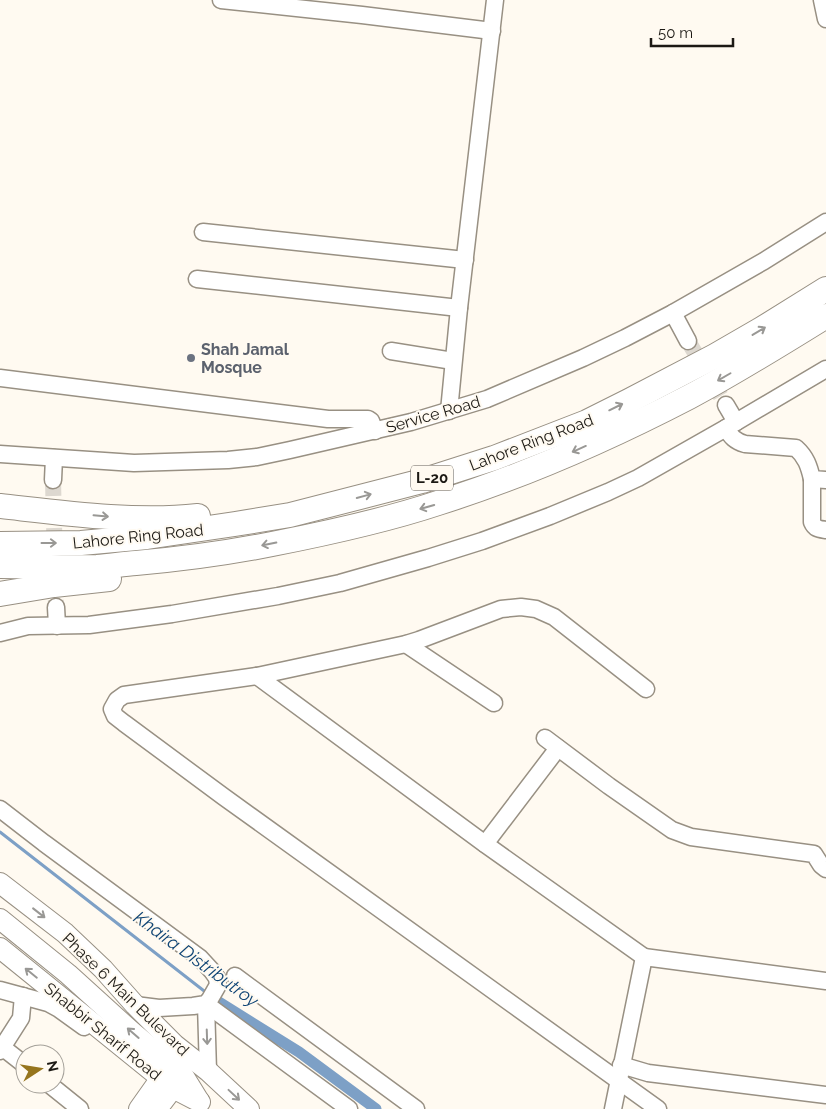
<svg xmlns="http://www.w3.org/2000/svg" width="826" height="1109" viewBox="0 0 826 1109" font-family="Raleway,sans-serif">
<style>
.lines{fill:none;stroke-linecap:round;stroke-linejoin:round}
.stream{stroke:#7da0c6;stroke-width:3}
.canal{stroke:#7da0c6;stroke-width:11}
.minor-tunnel{stroke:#ddd8d0;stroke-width:16;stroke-dasharray:16 8;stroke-linecap:butt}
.minor-casing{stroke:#989083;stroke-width:19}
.major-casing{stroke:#989083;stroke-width:22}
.highway-casing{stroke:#989083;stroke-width:26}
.minor{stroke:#fff;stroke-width:16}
.major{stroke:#fff;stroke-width:20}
.highway{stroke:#fff;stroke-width:24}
.oneway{stroke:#999895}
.worship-dot{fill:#6b7280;stroke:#fffaf1;stroke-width:2}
.labels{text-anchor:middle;stroke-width:4;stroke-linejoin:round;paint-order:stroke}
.shield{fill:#fffaf1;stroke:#605c56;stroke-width:1}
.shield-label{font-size:15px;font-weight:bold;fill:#1c1914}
.worship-label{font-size:16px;font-weight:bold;fill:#5b616d;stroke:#fffaf1;text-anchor:start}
.street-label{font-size:16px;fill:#1c1914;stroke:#fffaf1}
.water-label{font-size:18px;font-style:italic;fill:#104575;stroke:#fffaf1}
</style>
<rect width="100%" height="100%" fill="#fffaf1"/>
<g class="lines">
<!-- stream -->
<path class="stream" d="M0,832l208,162"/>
<!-- canal -->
<path class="canal" d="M214,999l85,53 77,57"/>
<!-- minor-tunnel -->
<g class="minor-tunnel">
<path d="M688,341l38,64"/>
<path d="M53,480l3,127"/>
</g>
<!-- minor casing -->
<g class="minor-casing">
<g id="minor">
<path d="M221,0l141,15 130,16"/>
<path d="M822,0l4,19"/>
<path d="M203,232l262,28"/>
<path d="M197,279l262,29"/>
<path d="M673,313l15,28"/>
<path d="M391,351l62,10"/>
<path d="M0,378l328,41h40l3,2 4,10"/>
<path d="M726,405l10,17"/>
<path d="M449,411l10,-103 36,-308"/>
<path d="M726,428c5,9 9,13 19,16l51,4c10,9 13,18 16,31l14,1"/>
<path d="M0,454l134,9 94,-3 29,-3 33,-7 121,-28 76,-23 96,-41 42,-20 48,-25 91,-52 62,-39"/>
<path d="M812,479v43c3,7 7,7 14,8"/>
<path d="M53,480l1,-22"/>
<path d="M56,607l1,19"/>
<path d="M0,633l28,-7 61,-1 83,-11 106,-18 62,-13 88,-25 54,-17 68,-25 58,-24 30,-14 88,-50 100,-59"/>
<path d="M406,644l88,59"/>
<path d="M257,676l228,168 159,113"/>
<path d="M646,689l-92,-72 -18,-8 -15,-2 -20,2 -82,31 -13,4 -149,32 -133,19 -7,5 -5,9 3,7 9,7 100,74 434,312"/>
<path d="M545,738l64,48 63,44 19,7 123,17 7,11 5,4"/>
<path d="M0,809l44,34 156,115 12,13 5,7 1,7 -8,14 -4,5 -13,2 -34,2 -24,-3"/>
<path d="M485,844l73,-96"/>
<path d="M235,976l181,133"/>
<path d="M0,990l48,13 11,6 25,18"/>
<path d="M206,1004l143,105"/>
<path d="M206,1004l2,67"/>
<path d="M2,1047l23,18"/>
<path d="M0,1051l21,-33 2,-22"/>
<path d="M621,1065l27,8 178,22"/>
<path d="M49,1084l31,25"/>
<path d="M613,1109l31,-152 182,24"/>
</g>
</g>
<!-- major casing -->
<g class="major-casing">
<g id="major">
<path d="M0,883l65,50 38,36 32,36 40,40 33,26 41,38"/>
<path d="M0,919l68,55 64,58 51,43 16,26"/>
<path d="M0,948l173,140 27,14"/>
<path d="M139,1109l29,-41"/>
<path d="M157,1109l23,-30"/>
</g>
</g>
<!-- highway casing -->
<g class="highway-casing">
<g id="highway">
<path d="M0,506c63,7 134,17 198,10"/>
<path d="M0,544l81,-1 66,-6 88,-13 55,-9 132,-34 72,-23 93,-36 42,-21 86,-45 45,-26 66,-41"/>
<path d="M0,566c32,0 65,2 97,1 13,-1 26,-3 39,-4 46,-4 91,-10 136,-19 56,-11 112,-23 166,-41 86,-27 172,-65 251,-106 47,-25 92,-53 137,-81"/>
<path d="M0,594l54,-9 55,-6"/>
</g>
</g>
<!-- minor -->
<use href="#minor" class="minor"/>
<!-- major -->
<use href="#major" class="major"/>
<!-- highway -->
<use href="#highway" class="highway"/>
</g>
<!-- one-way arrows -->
<defs><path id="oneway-shaft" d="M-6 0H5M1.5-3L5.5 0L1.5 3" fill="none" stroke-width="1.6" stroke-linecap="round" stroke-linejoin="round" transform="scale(1.25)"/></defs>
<g class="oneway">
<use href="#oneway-shaft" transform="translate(759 331) rotate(-31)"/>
<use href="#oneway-shaft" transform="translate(724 377) rotate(150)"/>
<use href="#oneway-shaft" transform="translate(616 407) rotate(-26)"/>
<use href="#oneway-shaft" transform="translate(579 449) rotate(156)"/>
<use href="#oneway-shaft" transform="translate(364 496) rotate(-15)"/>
<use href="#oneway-shaft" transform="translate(427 507) rotate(164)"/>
<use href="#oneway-shaft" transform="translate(101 516) rotate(5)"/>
<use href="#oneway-shaft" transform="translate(49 543)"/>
<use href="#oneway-shaft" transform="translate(269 544) rotate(169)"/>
<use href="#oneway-shaft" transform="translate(39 913) rotate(38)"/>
<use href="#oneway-shaft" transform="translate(31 973) rotate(-141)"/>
<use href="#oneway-shaft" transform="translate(133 1033) rotate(-139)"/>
<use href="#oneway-shaft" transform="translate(207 1037) rotate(88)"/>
<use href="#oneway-shaft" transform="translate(234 1095) rotate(43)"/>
</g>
<!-- markers -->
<circle class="worship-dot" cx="191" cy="358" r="5"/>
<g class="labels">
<!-- shield labels -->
<rect class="shield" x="411" y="465.5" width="42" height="25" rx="4"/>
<g class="shield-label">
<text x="432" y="483">L-20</text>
</g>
<!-- worship labels -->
<g class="worship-label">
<text x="201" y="355">Shah Jamal<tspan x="201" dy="18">Mosque</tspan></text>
</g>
<!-- street labels -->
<g class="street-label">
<text transform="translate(433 414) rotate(-16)" y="6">Service Road</text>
<text transform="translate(531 442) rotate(-21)" y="6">Lahore Ring Road</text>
<text transform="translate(138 536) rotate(-6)" y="6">Lahore Ring Road</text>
<text transform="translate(126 994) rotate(44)" y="6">Phase 6 Main Bulevard</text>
<text transform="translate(103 1031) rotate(39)" y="6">Shabbir Sharif Road</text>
</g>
<!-- water labels -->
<g class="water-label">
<text transform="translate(196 959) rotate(36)" y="6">Khaira Distributroy</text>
</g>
</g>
<!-- north arrow -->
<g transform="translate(40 1069) rotate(78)"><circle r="24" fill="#fffaf1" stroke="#a4a099"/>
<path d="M0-4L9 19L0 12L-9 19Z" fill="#96751d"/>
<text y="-8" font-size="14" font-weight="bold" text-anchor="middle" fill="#1c1914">N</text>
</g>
<!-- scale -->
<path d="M651 38v8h82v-8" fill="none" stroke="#1c1914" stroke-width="2.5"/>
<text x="658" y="38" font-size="15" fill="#1c1914" stroke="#fffaf1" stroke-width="4" paint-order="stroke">50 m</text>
</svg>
